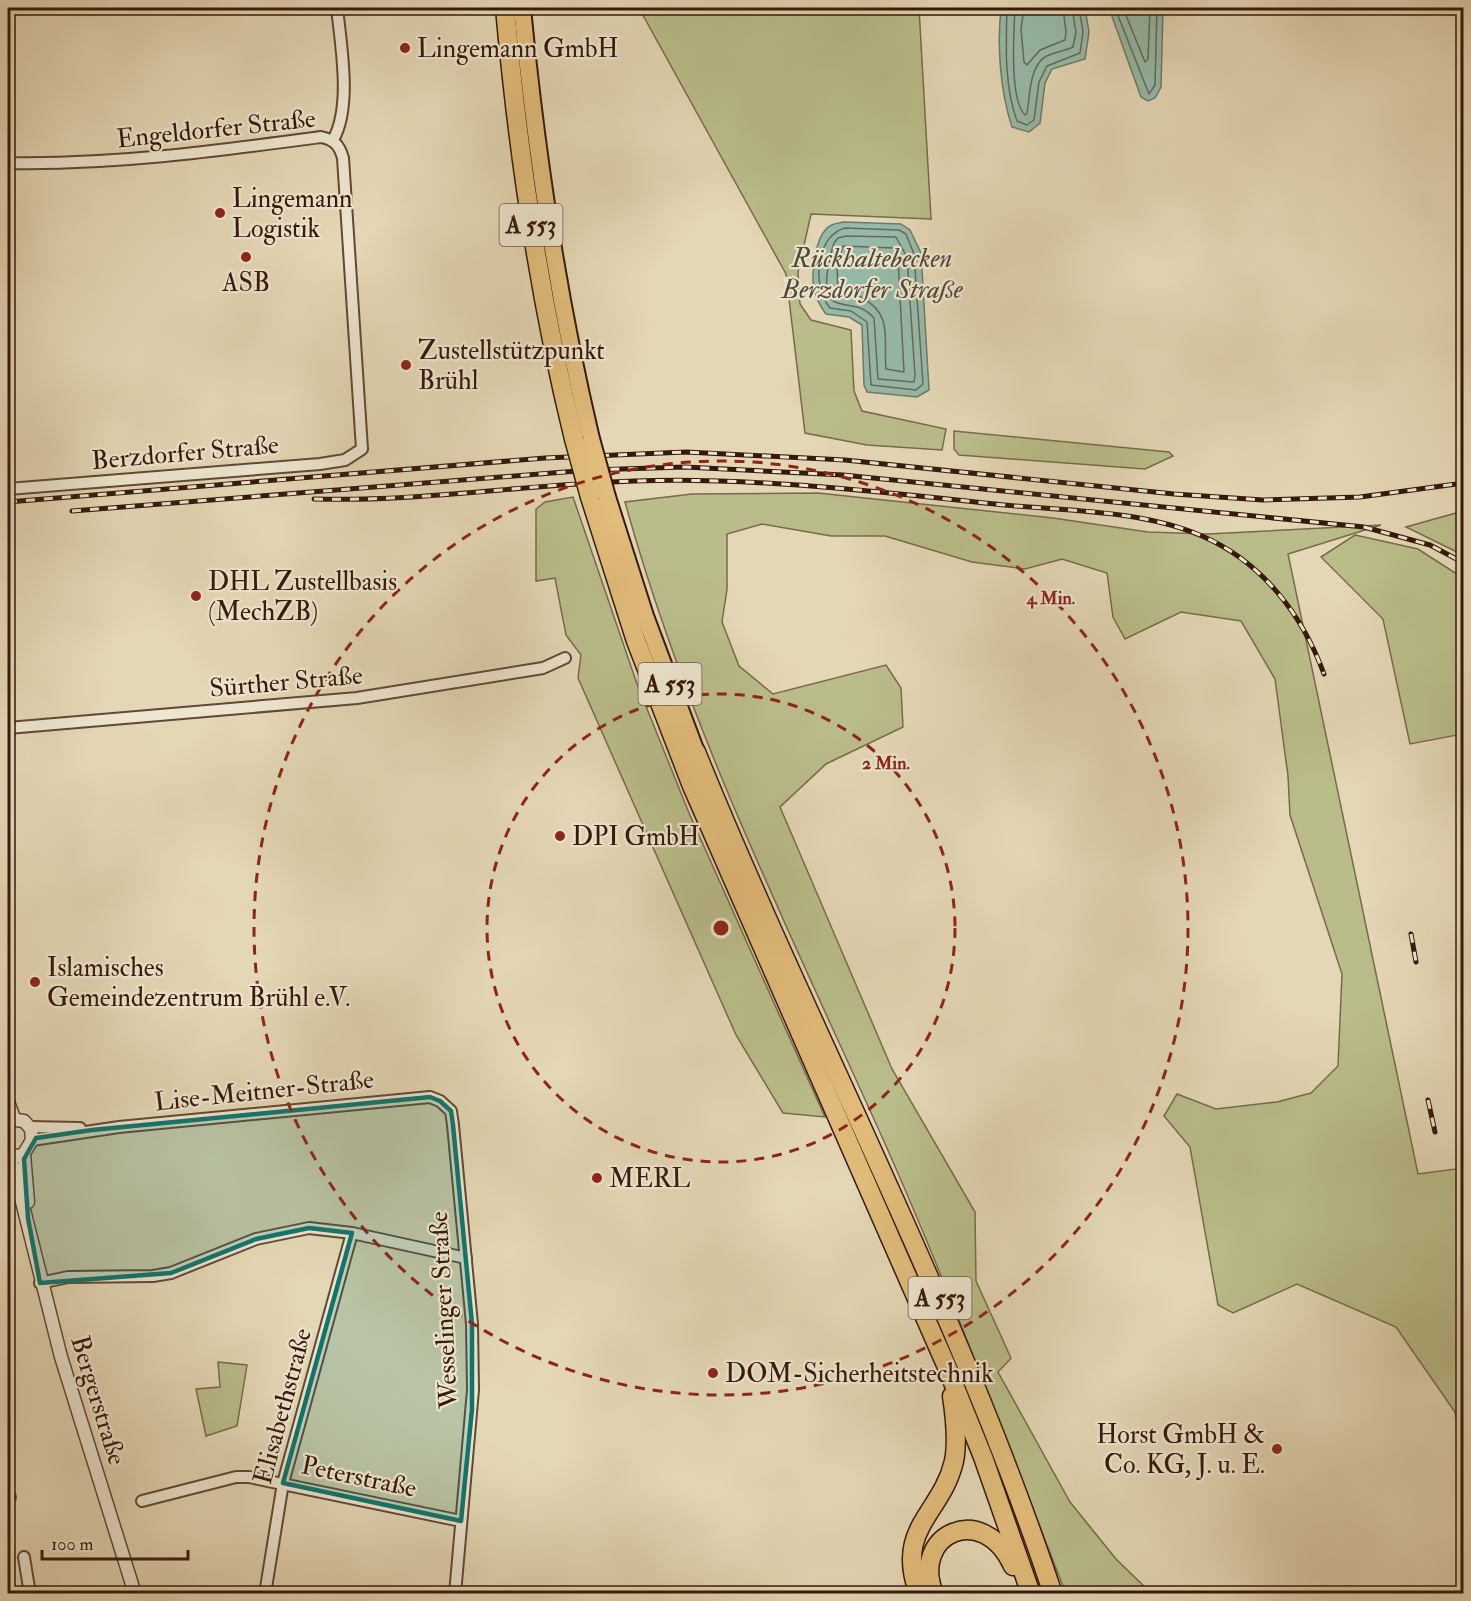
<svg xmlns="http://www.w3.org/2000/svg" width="1471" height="1601" viewBox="0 0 1471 1601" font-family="'IM FELL Double Pica',serif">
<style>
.green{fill:#babd8a;stroke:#786a4a;stroke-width:1.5}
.water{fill:#96baa9;stroke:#70796a;stroke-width:1.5}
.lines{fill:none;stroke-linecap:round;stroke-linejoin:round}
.shore{stroke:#66695a;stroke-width:1.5}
.minor-casing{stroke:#624836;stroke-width:14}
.tertiary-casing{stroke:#624836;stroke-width:15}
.trunk-casing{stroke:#37180b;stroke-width:20}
.motorway-casing{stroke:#37180b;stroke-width:21}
.minor{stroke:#ede5cf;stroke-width:10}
.tertiary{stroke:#ede5cf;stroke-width:12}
.trunk{stroke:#e2bc7a;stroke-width:16}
.motorway{stroke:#e2bc7a;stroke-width:18}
.rail-casing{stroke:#37180b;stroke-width:5}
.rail{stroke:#ede5cf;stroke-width:3;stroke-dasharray:9;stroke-linecap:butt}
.trunk-bridge-casing{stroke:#37180b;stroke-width:20;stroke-linecap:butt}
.motorway-bridge-casing{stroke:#37180b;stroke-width:21;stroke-linecap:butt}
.trunk-bridge{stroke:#e2bc7a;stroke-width:16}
.motorway-bridge{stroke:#e2bc7a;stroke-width:18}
.marked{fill:#0f766e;fill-opacity:0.2;stroke:#0f766e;stroke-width:4.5;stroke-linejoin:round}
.ring{fill:none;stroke:#8f2418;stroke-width:3;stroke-dasharray:10 8}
.poi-dot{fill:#8f2418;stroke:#ede5cf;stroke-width:2}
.labels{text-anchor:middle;stroke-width:4.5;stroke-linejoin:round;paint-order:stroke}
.shield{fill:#ede5cf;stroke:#6e5646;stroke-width:1.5}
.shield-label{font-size:24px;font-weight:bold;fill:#37180b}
.poi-label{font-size:26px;fill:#37180b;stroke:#ede5cf;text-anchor:start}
.street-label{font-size:26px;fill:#37180b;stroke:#ede5cf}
.water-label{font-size:27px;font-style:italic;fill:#54493a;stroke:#ede5cf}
.centre{fill:#8f2418;stroke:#ede5cf;stroke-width:3}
.ring-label{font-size:18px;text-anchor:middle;font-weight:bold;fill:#8f2418;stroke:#ede5cf;stroke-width:4.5;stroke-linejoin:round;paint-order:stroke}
</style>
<rect width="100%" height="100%" fill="#e4d7b5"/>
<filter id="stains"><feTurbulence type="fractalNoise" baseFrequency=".00333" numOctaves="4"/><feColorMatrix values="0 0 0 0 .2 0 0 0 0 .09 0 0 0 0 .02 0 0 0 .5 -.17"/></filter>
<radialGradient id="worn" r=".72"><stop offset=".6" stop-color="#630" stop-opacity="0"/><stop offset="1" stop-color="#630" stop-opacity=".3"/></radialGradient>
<!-- green -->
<g class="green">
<path d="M639,8h280l12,211 -120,-5 -13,58 2,32 11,16 40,10 3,61 8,20 84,18 -4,21 -75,-5 -62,-12 -19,-159z"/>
<path d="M954,431l215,21 4,4 -28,13 -186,-14 -5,-6z"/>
<path d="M818,493l235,25 95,14 60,2 173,-9 -93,29 130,620 45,-6v287l-8,-43 -59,-85 -99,-43 -64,29 -15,-8 -28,-158 -26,-31 13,-22 39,15 61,-7 34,-9 27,-27 4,-92 -52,-159 -2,-39 -13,-97 -34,-58 -60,-9 -56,27 -12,-22 -6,-44 -45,-14 -37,10 -53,-7 -87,-26h-54l-69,-12 -35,10v55l-5,33 17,44 34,28 113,-29 15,23 2,39 -77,37 -46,43 112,262 83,143 1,69 35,77 -13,14 72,130 46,57 35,34h-70l-2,-4 -16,-3c-62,-157 -120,-315 -190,-469 -91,-201 -189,-401 -248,-615l67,-8z"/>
<path d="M573,497l64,187 52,129 136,304 -42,-4 -47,-78 -158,-357 3,-23 -15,-20 -11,-57 -19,3v-72l9,-7z"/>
<path d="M1463,511v44l-57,-28z"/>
<path d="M1355,535l63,14 45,29v156l-53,10 -27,-125 -62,-62z"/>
<path d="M218,1362l29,3 -10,61 -31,10 -10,-47 24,-2z"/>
</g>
<!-- water -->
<g class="water">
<path d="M1001,8h84l4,24 -4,27 -33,10 -7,14 -5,40 -11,9 -17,-5c-12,-37 -15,-81 -11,-119z"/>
<path d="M1109,8h54l-2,79 -6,11 -7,3 -7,-4z"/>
<path d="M844,222l57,2 9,6 11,23 8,137 -12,7 -50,-5 -3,-7 -2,-60 -13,-8 -23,-3c-6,-8 -10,-15 -12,-25 -3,-16 1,-54 16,-63 4,-3 11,-3 14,-4z"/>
</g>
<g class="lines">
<!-- shore -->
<g class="shore">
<path d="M1007,8c-1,37 -3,77 10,113l10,4 7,-5 5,-38 8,-16 33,-13 3,-21 -4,-24"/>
<path d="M1015,8c-1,22 -6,92 10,107l2,-2c3,-16 2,-46 18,-56 8,-5 20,-6 28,-10l3,-15 -4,-24"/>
<path d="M1024,8l-3,21 3,33 3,3 13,-15 25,-10 1,-8 -3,-24"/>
<path d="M1115,8l34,86 6,-9 2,-77"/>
<path d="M1123,8l22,54 3,-3 2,-51"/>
<path d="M845,228l54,2 7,4 8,20 9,130 -7,6 -45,-5 -4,-63 -16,-11 -21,-3c-18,-21 -15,-72 15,-80z"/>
<path d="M846,236l50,1 11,20 8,118 -1,7 -36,-3 -4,-61c-14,-15 -23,-10 -39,-16 -16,-7 -5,-47 -1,-59l4,-5z"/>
<path d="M843,246l51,2 4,11 6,113 -18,-3c-3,-31 8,-54 -25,-72 -8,-3 -16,-2 -23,-6l-1,-26z"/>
</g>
<!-- minor casing -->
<g class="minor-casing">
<g id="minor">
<path d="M333,140c19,-33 8,-94 4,-132"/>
<path d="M8,163c105,2 208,-12 313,-26 13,3 18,7 22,21l19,291 -17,11 -25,4 -312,25"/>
<path d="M8,728l349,-30 186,-30 22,-10"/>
<path d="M29,1127l51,1"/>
<path d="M32,1140l87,-13 311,-30 10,4 11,10 2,14 19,199 1,66 -18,204"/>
<path d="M40,1283l28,-6 85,-1 18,-3 85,-34 53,-11 43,5 114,25"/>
<path d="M8,1497h2"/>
<path d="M142,1501l94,-24h13l212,44"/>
<path d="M24,1557l6,37"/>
<path d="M265,1594l18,-111 69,-250"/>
</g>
</g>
<!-- tertiary casing -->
<g class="tertiary-casing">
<g id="tertiary">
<path d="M8,1102l6,16"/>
<path d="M8,1119l16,2 7,8 1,11 -9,15 -15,2"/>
<path d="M24,1154l4,48"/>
<path d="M11,1158l50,199 74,237"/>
</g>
</g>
<!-- trunk casing -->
<g class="trunk-casing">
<g id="trunk">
<path d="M522,8c14,145 35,288 69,431"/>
<path d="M607,497l38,119 51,136"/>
</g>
</g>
<!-- motorway casing -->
<g class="motorway-casing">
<g id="motorway">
<path d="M505,8c13,145 34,289 69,431"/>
<path d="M590,497l46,144 56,145 254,579 37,92 48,137"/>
<path d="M696,752c115,283 260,551 357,842"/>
<path d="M919,1594c-25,-66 23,-80 35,-133 4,-20 1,-45 -2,-65"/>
<path d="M934,1594c-24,-60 49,-94 79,-28"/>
</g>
</g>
<!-- minor -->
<use href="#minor" class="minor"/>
<!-- tertiary -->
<use href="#tertiary" class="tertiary"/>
<!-- trunk -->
<use href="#trunk" class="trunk"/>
<!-- motorway -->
<use href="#motorway" class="motorway"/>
<!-- rail casing -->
<g class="rail-casing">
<g id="rail">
<path d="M314,499c107,3 214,-15 321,-18 123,-4 246,11 369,24 64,6 137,5 198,31 60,26 100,78 122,138"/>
<path d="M8,502l537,-44 141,-6 159,8 329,34 89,6 97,-3 104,-14"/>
<path d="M72,511l518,-41 95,-3 158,8 521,52 66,18 34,18"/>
<path d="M1411,934l5,28"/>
<path d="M1428,1100l7,32"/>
</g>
</g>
<!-- rail -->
<use href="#rail" class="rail"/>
<!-- trunk-bridge casing -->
<g class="trunk-bridge-casing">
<path id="trunk-bridge" d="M591,439l16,58"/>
</g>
<!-- motorway-bridge casing -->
<g class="motorway-bridge-casing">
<path id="motorway-bridge" d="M574,439l16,58"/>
</g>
<!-- trunk-bridge -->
<use href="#trunk-bridge" class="trunk-bridge"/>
<!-- motorway-bridge -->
<use href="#motorway-bridge" class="motorway-bridge"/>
</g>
<!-- marked area -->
<path class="marked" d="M430,1097l10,4 11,10 2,14 19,199v85l-11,112 -178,-38 69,-250 -43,-5 -53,11 -85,34 -131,10 -12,-65 -4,-59 12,-21 56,-8z"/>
<!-- distance rings -->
<g class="ring">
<circle cx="721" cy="928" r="234"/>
<circle cx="721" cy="928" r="467"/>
</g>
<!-- markers -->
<g class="poi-dot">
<circle cx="405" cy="48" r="6"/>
<circle cx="220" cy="213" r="6"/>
<circle cx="246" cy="257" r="6"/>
<circle cx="406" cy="365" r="6"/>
<circle cx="196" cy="596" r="6"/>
<circle cx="560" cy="836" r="6"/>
<circle cx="35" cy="982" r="6"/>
<circle cx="597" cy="1178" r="6"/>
<circle cx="713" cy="1373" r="6"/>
<circle cx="1277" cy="1449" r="6"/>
</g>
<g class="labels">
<!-- shield labels -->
<g class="shield">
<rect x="499.5" y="204" width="63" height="42" rx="4.5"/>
<rect x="638.5" y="663" width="63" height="42" rx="4.5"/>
<rect x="908.5" y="1277" width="63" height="42" rx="4.5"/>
</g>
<g class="shield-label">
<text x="531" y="233">A 553</text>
<text x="670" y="692">A 553</text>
<text x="940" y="1306">A 553</text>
</g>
<!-- poi labels -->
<g class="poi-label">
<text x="417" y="57">Lingemann GmbH</text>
<text x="232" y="207">Lingemann<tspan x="232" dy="30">Logistik</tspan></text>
<text x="246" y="291" text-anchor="middle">ASB</text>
<text x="418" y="359">Zustellstützpunkt<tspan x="418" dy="30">Brühl</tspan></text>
<text x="208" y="590">DHL Zustellbasis<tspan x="208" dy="30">(MechZB)</tspan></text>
<text x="572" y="845">DPI GmbH</text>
<text x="47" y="976">Islamisches<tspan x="47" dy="30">Gemeindezentrum Brühl e.V.</tspan></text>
<text x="609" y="1187">MERL</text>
<text x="725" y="1382">DOM-Sicherheitstechnik</text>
<text x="1265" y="1443" text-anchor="end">Horst GmbH &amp;<tspan x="1265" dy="30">Co. KG, J. u. E.</tspan></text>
</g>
<!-- street labels -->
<g class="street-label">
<text transform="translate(216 128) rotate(-6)" y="9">Engeldorfer Straße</text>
<text transform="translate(185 452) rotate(-5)" y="9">Berzdorfer Straße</text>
<text transform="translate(286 681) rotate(-5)" y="9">Sürther Straße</text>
<text transform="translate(264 1090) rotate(-6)" y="9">Lise-Meitner-Straße</text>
<text transform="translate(443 1310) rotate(-93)" y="9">Wesselinger Straße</text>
<text transform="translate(99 1400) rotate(73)" y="9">Bergerstraße</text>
<text transform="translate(282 1406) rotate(-75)" y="9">Elisabethstraße</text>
<text transform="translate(359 1476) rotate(12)" y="9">Peterstraße</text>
</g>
<!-- water labels -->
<g class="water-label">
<text x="872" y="267">Rückhaltebecken<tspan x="872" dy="31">Berzdorfer Straße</tspan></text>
</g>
</g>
<circle cx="721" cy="928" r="9" class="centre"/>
<g class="ring-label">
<text x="1051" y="604">4 Min.</text>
<text x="886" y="769">2 Min.</text>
</g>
<!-- margin -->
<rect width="1471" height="1601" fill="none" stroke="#e4d7b5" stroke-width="30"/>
<rect x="9" y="9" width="1453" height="1583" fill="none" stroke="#37180b" stroke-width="3"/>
<rect x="15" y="15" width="1441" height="1571" fill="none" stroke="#37180b" stroke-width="1.5"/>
<!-- scale -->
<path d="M42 1550v9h146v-9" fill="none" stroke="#37180b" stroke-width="3"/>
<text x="51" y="1550" font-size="18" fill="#37180b" stroke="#ede5cf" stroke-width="4.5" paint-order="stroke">100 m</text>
<rect width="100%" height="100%" filter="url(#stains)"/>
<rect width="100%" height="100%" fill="url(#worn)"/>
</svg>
